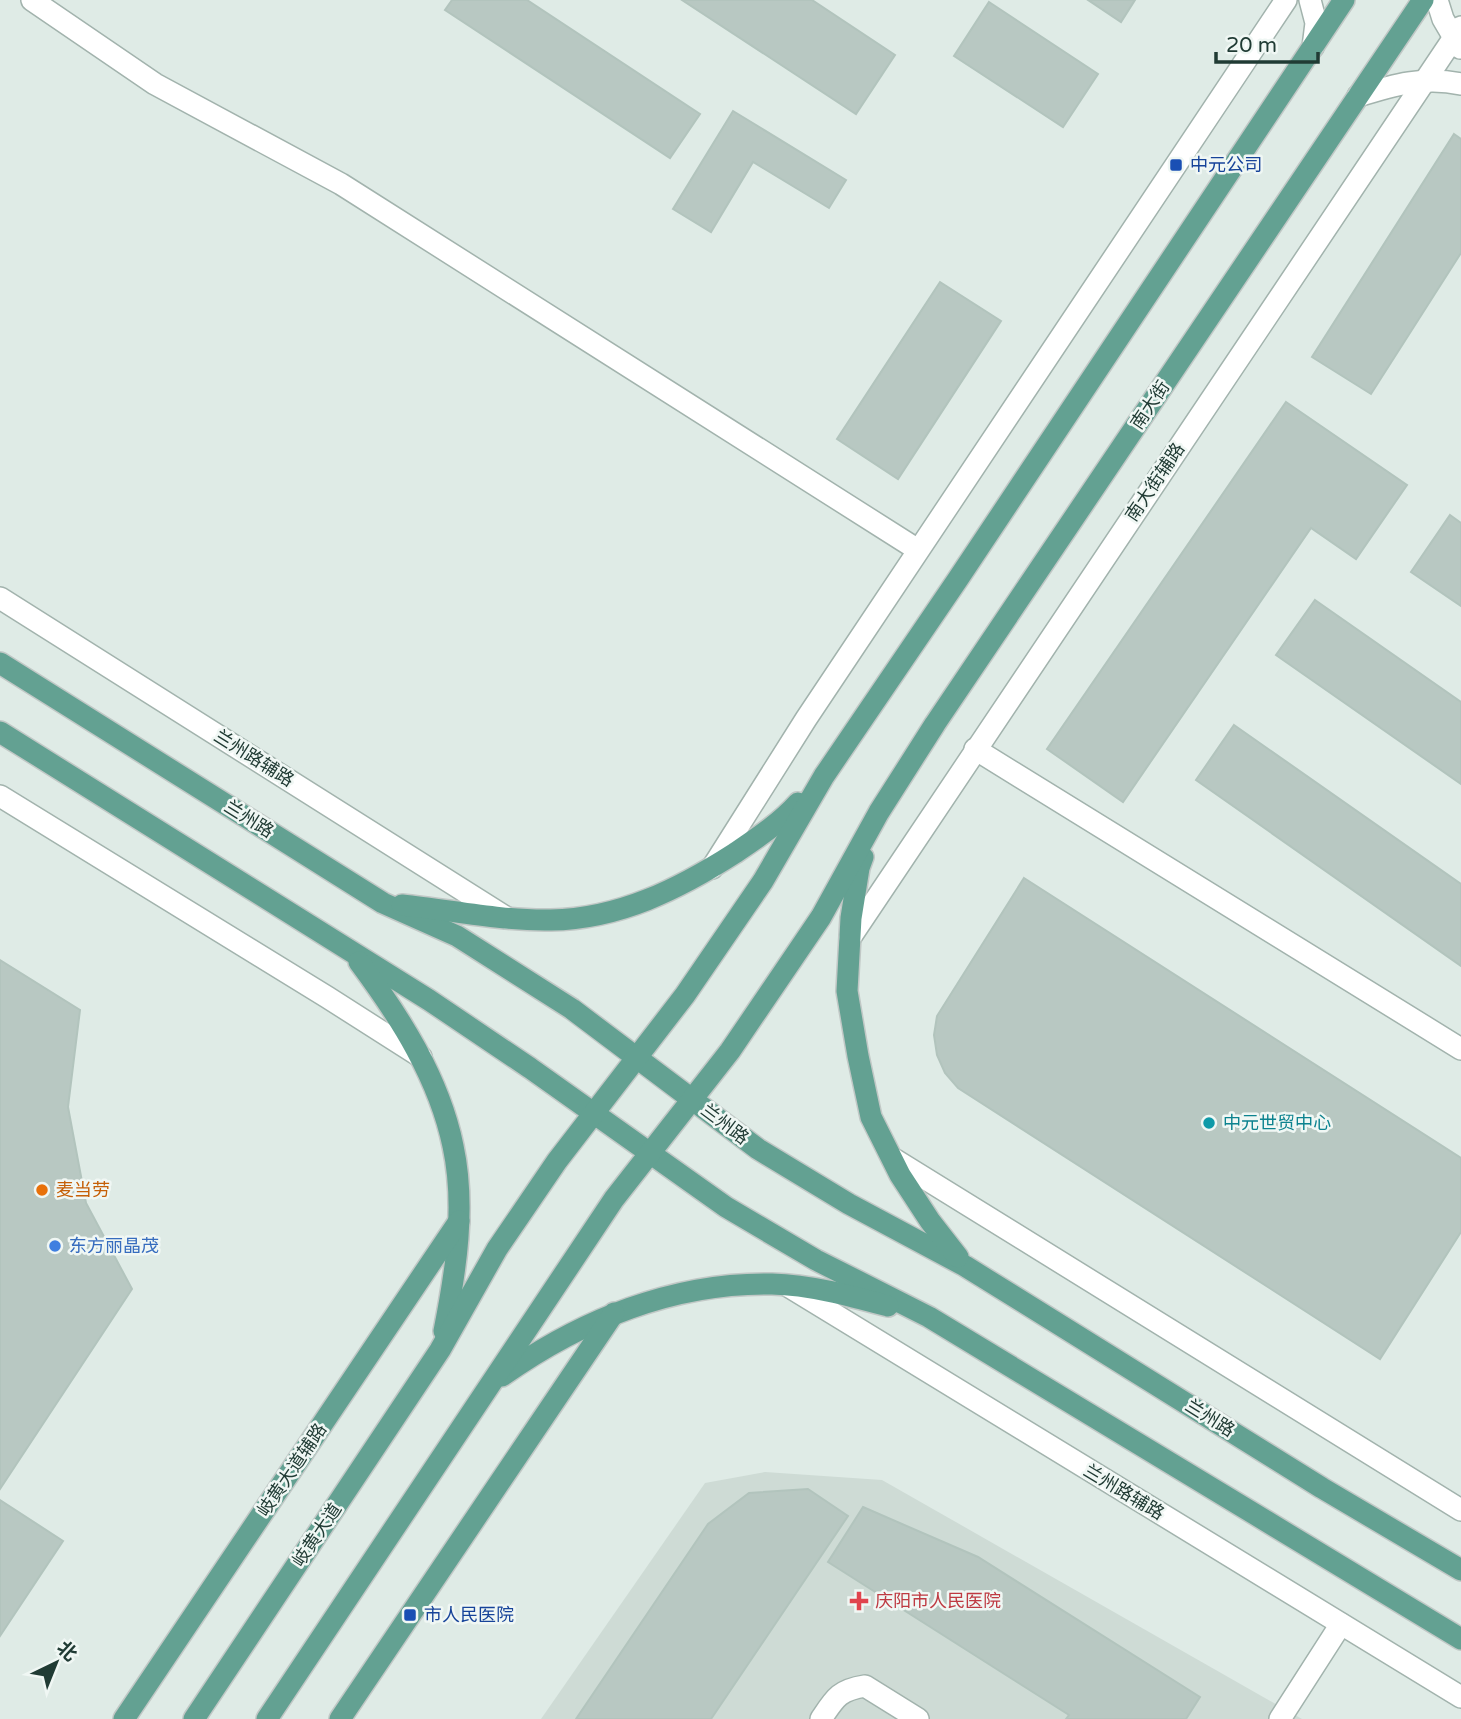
<svg xmlns="http://www.w3.org/2000/svg" width="1461" height="1719" viewBox="0 0 1461 1719" font-family="'Varela Round','Noto Sans SC',sans-serif">
<style>
.built{fill:#cedbd5}
.building{fill:#b8c8c2;stroke:#b2c4bd;stroke-width:2}
.lines{fill:none;stroke-linecap:round;stroke-linejoin:round}
.minor-casing{stroke:#a2b3ad;stroke-width:24}
.major-casing{stroke:#c1c8c6;stroke-width:24}
.minor{stroke:#fff;stroke-width:21}
.major{stroke:#63a192;stroke-width:21}
.transit-dot{fill:#1a4fb4;stroke:#f0f7f4;stroke-width:2.5}
.culture-dot{fill:#0f9aa8;stroke:#f0f7f4;stroke-width:2.5}
.food-dot{fill:#e8710a;stroke:#f0f7f4;stroke-width:2.5}
.shop-dot{fill:#3f7fe0;stroke:#f0f7f4;stroke-width:2.5}
.health-dot{fill:#e0444e;stroke:#f0f7f4;stroke-width:2.5}
.labels{text-anchor:middle;stroke-width:5;stroke-linejoin:round;paint-order:stroke}
.transit-label{font-size:18px;fill:#164399;stroke:#f0f7f4;text-anchor:start}
.street-label{font-size:18px;fill:#203b34;stroke:#f0f7f4}
.culture-label{font-size:18px;fill:#0d838f;stroke:#f0f7f4;text-anchor:start}
.food-label{font-size:18px;fill:#c56008;stroke:#f0f7f4;text-anchor:start}
.shop-label{font-size:18px;fill:#366cbe;stroke:#f0f7f4;text-anchor:start}
.health-label{font-size:18px;fill:#be3a42;stroke:#f0f7f4;text-anchor:start}
</style>
<rect width="100%" height="100%" fill="#dfebe6"/>
<!-- built -->
<path class="built" d="M765,1472l117,8 420,239h-761l164,-236z"/>
<!-- building -->
<g class="building">
<path d="M452,0h75l173,114 -30,44 -225,-148z"/>
<path d="M682,0h130l83,55 -39,59z"/>
<path d="M1088,0h47l-14,22z"/>
<path d="M989,2l109,72 -35,53 -109,-71z"/>
<path d="M733,111l113,69 -17,28 -76,-46 -42,70 -38,-23z"/>
<path d="M1454,134l7,5v114l-90,141 -59,-37z"/>
<path d="M940,282l61,39 -103,158 -61,-40z"/>
<path d="M1286,402l121,83 -51,74 -45,-31 -188,274 -76,-53z"/>
<path d="M1450,515l11,8v83l-50,-34z"/>
<path d="M1315,600l146,102v82l-185,-129z"/>
<path d="M1234,725l227,159v82l-265,-186z"/>
<path d="M1024,878l437,280v74l-81,127 -422,-271 -13,-15 -8,-18 -3,-20 3,-19z"/>
<path d="M0,960l80,50 -12,97 18,96 46,86 -132,200z"/>
<path d="M808,1489l40,27 -137,203h-135l132,-195 41,-31z"/>
<path d="M0,1500l63,41 -63,95z"/>
<path d="M863,1507l115,50 222,140 -14,22h-120l3,-4 -241,-153z"/>
</g>
<g class="lines">
<!-- minor casing -->
<g class="minor-casing">
<g id="minor">
<path d="M32,0l123,84 186,100 577,366"/>
<path d="M1310,0l6,23 -3,24"/>
<path d="M1437,0l6,19 17,29"/>
<path d="M1358,96c35,-11 67,-20 103,-12"/>
<path d="M0,598l507,320"/>
<path d="M975,749l486,300"/>
<path d="M0,796l327,201 94,60"/>
<path d="M712,868l94,-149 480,-719"/>
<path d="M850,938l611,-911"/>
<path d="M892,1158l569,352"/>
<path d="M788,1286l673,411"/>
<path d="M821,1719c14,-21 18,-29 44,-33l53,33"/>
<path d="M1280,1719l61,-95"/>
</g>
</g>
<!-- major casing -->
<g class="major-casing">
<g id="major">
<path d="M0,663l383,240 74,33 115,73 186,140 91,55 116,62 357,222 139,82"/>
<path d="M0,732l429,268 101,68 196,139 90,53 113,57 532,322"/>
<path d="M863,857l-4,11 -8,50 -4,73 11,65 13,61 29,58 30,46 28,36"/>
<path d="M402,905c49,5 99,16 149,15 68,-1 128,-31 184,-67 22,-15 45,-30 63,-50"/>
<path d="M359,962c41,55 80,116 94,184 13,60 3,125 -9,185"/>
<path d="M502,1376c79,-56 172,-94 270,-92 39,1 79,12 116,22"/>
<path d="M124,1719l335,-498"/>
<path d="M194,1719l246,-369 57,-101 60,-88 128,-166 78,-114 61,-105 134,-197 386,-579"/>
<path d="M267,1719l347,-520 116,-148 91,-134 58,-105 56,-88 488,-724"/>
<path d="M340,1719l274,-406"/>
</g>
</g>
<!-- minor -->
<use href="#minor" class="minor"/>
<!-- major -->
<use href="#major" class="major"/>
</g>
<!-- markers -->
<g class="transit-dot">
<rect x="1169" y="158" width="14" height="14" rx="3.5"/>
<rect x="403" y="1608" width="14" height="14" rx="3.5"/>
</g>
<circle class="culture-dot" cx="1209" cy="1123" r="7"/>
<circle class="food-dot" cx="42" cy="1190" r="7"/>
<circle class="shop-dot" cx="55" cy="1246" r="7"/>
<path class="health-dot" d="M855.5 1590.5h7v7h7v7h-7v7h-7v-7h-7v-7h7z"/>
<g class="labels">
<!-- transit labels -->
<g class="transit-label">
<text x="1190" y="171">中元公司</text>
<text x="424" y="1621">市人民医院</text>
</g>
<!-- street labels -->
<g class="street-label">
<text transform="translate(1150 405) rotate(-56)" y="6">南大街</text>
<text transform="translate(1155 482) rotate(-56)" y="6">南大街辅路</text>
<text transform="translate(254 758) rotate(32)" y="6">兰州路辅路</text>
<text transform="translate(249 819) rotate(32)" y="6">兰州路</text>
<text transform="translate(725 1124) rotate(37)" y="6">兰州路</text>
<text transform="translate(1210 1418) rotate(32)" y="6">兰州路</text>
<text transform="translate(292 1470) rotate(-56)" y="6">岐黄大道辅路</text>
<text transform="translate(1124 1492) rotate(31)" y="6">兰州路辅路</text>
<text transform="translate(317 1535) rotate(-56)" y="6">岐黄大道</text>
</g>
<!-- culture labels -->
<g class="culture-label">
<text x="1223" y="1129">中元世贸中心</text>
</g>
<!-- food labels -->
<g class="food-label">
<text x="56" y="1196">麦当劳</text>
</g>
<!-- shop labels -->
<g class="shop-label">
<text x="69" y="1252">东方丽晶茂</text>
</g>
<!-- health labels -->
<g class="health-label">
<text x="875" y="1607">庆阳市人民医院</text>
</g>
</g>
<!-- north arrow -->
<g transform="translate(56 1663) rotate(43)" stroke="#f0f7f4" stroke-width="5" paint-order="stroke">
<path d="M0-5L12 26L0 18L-12 26Z" fill="#203b34"/>
<text y="-10" font-size="19" font-weight="bold" text-anchor="middle" fill="#203b34">北</text>
</g>
<!-- scale -->
<path d="M1216 52v10h102v-10" fill="none" stroke="#203b34" stroke-width="3.5"/>
<text x="1226" y="52" font-size="21" fill="#203b34" stroke="#f0f7f4" stroke-width="5" paint-order="stroke">20 m</text>
</svg>
